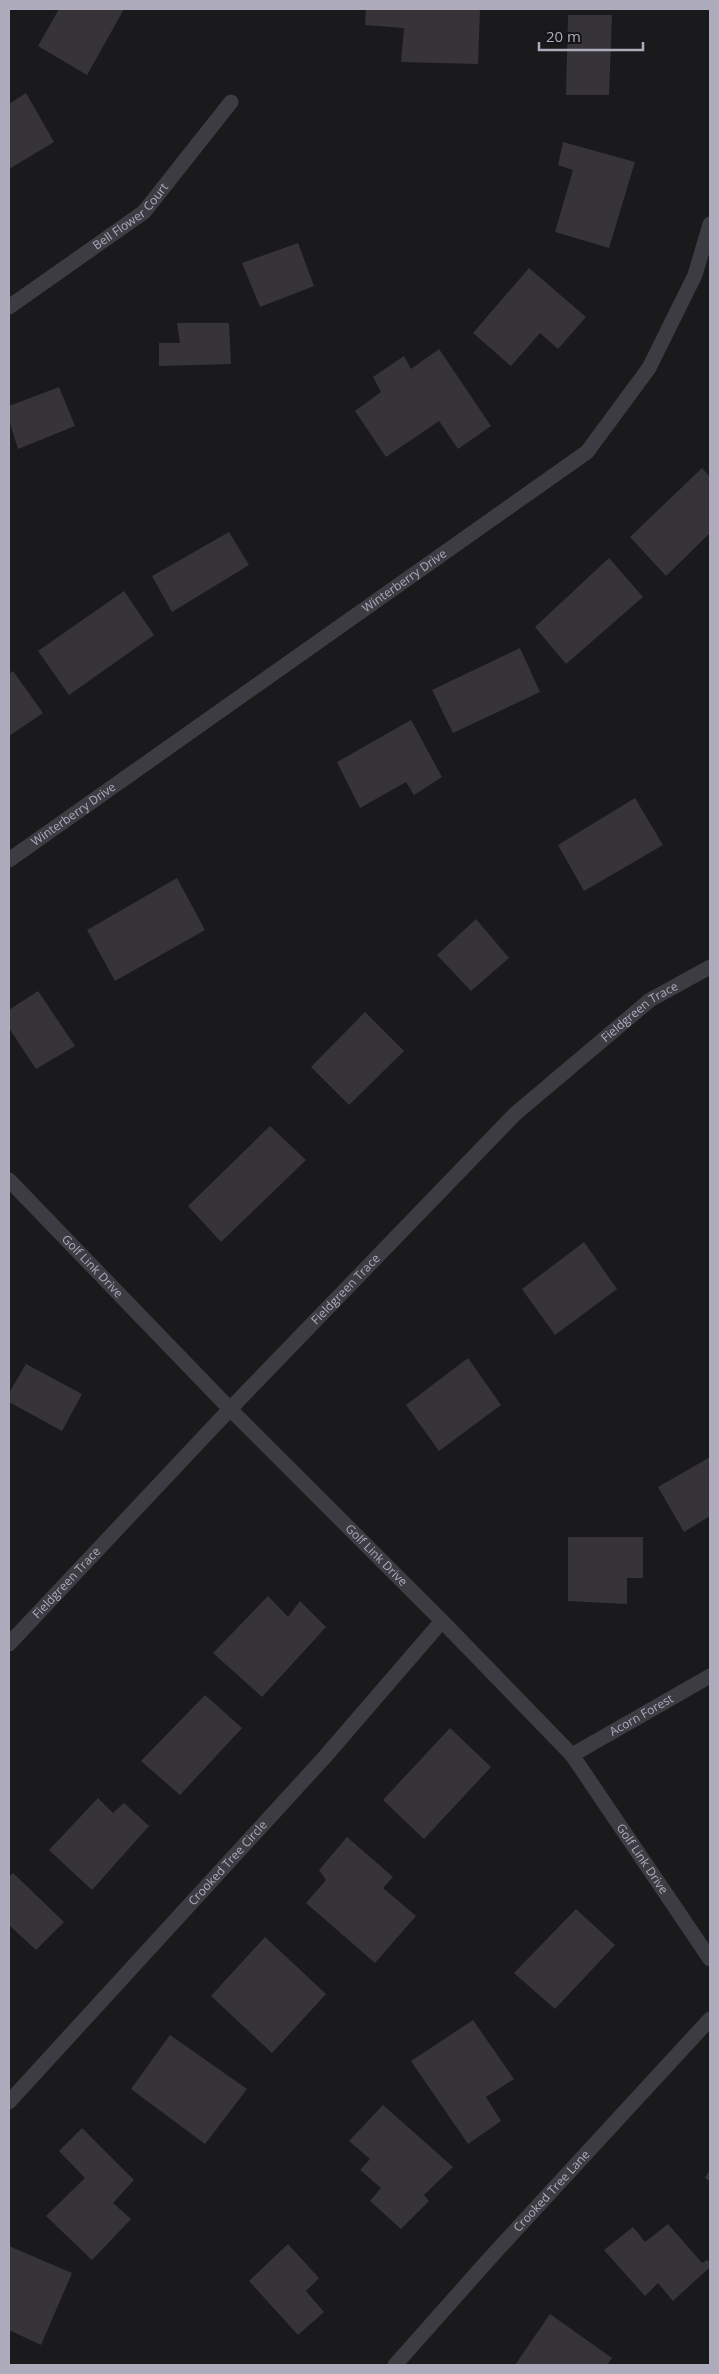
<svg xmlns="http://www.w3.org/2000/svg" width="719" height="2374" font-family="'Open Sans',sans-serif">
<rect width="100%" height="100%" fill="#1a191c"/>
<!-- building -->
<g fill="#363438">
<path d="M 59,9 L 124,9 L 87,75 L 38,46 Z"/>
<path d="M 366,9 L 480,9 L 478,64 L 401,62 L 404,28 L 365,25 Z"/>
<path d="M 568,15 L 612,15 L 609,95 L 566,95 Z"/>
<path d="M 26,93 L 54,142 L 9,169 L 9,104 Z"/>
<path d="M 563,142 L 635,162 L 609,248 L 555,232 L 573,170 L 558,165 Z"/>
<path d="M 298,243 L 314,286 L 260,307 L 242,263 Z"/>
<path d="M 529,268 L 586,317 L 558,349 L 540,333 L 511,366 L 473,333 Z"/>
<path d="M 177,323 L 229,323 L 231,364 L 159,366 L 159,343 L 180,343 Z"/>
<path d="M 439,349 L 491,426 L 458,449 L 439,421 L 386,457 L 355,411 L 381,392 L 373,377 L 404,356 L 411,369 Z"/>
<path d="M 59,387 L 75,426 L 18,449 L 9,420 L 9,406 Z"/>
<path d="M 702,468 L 710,477 L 710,533 L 666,576 L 630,537 Z"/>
<path d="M 229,532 L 249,565 L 172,612 L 152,576 Z"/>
<path d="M 609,558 L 643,597 L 566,664 L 535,627 Z"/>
<path d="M 124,591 L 154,635 L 69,695 L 38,651 Z"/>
<path d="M 520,648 L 540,692 L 453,733 L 432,690 Z"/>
<path d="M 13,671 L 43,713 L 9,736 L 9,674 Z"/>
<path d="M 411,720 L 442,777 L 414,795 L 406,782 L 360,808 L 337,762 Z"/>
<path d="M 635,798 L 663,845 L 584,891 L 558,845 Z"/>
<path d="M 177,878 L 205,930 L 115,981 L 87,930 Z"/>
<path d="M 476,919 L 509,958 L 471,991 L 437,955 Z"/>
<path d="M 38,991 L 75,1046 L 36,1069 L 9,1028 L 9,1010 Z"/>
<path d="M 365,1012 L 404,1051 L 349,1105 L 311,1067 Z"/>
<path d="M 270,1126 L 306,1160 L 221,1242 L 188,1206 Z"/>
<path d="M 584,1242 L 617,1289 L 555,1335 L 522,1289 Z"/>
<path d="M 468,1358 L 501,1405 L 439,1451 L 406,1405 Z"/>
<path d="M 26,1364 L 82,1394 L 62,1431 L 9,1402 L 9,1393 Z"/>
<path d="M 710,1457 L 710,1516 L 684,1532 L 658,1487 Z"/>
<path d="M 568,1537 L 643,1537 L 643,1578 L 627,1578 L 627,1604 L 568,1601 Z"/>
<path d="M 268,1596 L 288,1617 L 300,1601 L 326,1627 L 262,1697 L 213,1653 Z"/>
<path d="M 205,1695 L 242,1728 L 180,1795 L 141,1761 Z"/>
<path d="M 450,1728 L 491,1767 L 424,1839 L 383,1800 Z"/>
<path d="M 98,1798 L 113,1813 L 124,1803 L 149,1826 L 92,1890 L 49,1850 Z"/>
<path d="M 347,1837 L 393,1877 L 383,1888 L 416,1916 L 375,1963 L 306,1903 L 326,1880 L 319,1870 Z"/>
<path d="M 13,1873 L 64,1922 L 36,1950 L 9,1925 L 9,1877 Z"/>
<path d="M 576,1909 L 615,1945 L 555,2009 L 514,1973 Z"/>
<path d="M 265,1937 L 326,1994 L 272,2053 L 211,1996 Z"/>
<path d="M 473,2020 L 514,2079 L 486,2097 L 501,2121 L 468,2144 L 411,2061 Z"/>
<path d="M 170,2035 L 247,2089 L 205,2144 L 131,2089 Z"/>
<path d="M 383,2105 L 453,2167 L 424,2195 L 429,2201 L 401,2229 L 370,2201 L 381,2188 L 360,2170 L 370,2159 L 349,2141 Z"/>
<path d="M 82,2128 L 134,2180 L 113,2203 L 131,2219 L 92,2260 L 46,2216 L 85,2178 L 59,2151 Z"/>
<path d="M 710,2169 L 710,2181 L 705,2178 Z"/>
<path d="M 668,2224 L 702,2263 L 707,2260 L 710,2263 L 710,2267 L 673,2301 L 658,2283 L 645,2296 L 604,2250 L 633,2227 L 645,2242 Z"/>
<path d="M 288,2244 L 319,2278 L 306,2291 L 324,2312 L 298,2335 L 249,2281 Z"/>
<path d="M 9,2246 L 72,2273 L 41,2345 L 9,2330 Z"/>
<path d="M 550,2314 L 612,2358 L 607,2365 L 515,2365 Z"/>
</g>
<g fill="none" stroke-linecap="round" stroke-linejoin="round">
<!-- street -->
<g stroke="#3e3c43" stroke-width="15">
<path id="s1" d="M 9,307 L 144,212 L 231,102"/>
<path id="s2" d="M 9,860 L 587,452 L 649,368 L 695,275 L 710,224"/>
<path id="s3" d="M 9,1180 L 230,1409 L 442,1621 L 572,1755 L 710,1959"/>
<path id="s4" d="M 9,1644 L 230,1409 L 515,1114 L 650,1000 L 710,967"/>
<path id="s5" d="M 572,1755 L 710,1676"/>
<path id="s6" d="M 9,2102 L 323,1759 L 442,1621"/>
<path id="s7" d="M 395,2365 L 490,2258 L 710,2019"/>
</g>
</g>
<g text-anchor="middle" stroke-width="4.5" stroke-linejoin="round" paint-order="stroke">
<!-- street labels -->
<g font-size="12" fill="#adabbc" stroke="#151417">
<text dy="4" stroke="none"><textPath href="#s1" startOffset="152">Bell Flower Court</textPath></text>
<text dy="4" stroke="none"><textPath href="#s2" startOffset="484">Winterberry Drive</textPath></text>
<text dy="4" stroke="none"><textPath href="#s2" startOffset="79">Winterberry Drive</textPath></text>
<text dy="4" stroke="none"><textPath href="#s4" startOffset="894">Fieldgreen Trace</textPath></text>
<text dy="4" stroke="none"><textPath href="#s3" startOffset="120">Golf Link Drive</textPath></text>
<text dy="4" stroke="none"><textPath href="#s4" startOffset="489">Fieldgreen Trace</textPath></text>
<text dy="4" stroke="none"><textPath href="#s3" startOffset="525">Golf Link Drive</textPath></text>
<text dy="4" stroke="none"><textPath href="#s4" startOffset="84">Fieldgreen Trace</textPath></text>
<text dy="4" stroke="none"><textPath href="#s5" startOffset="80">Acorn Forest</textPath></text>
<text dy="4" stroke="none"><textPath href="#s3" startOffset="930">Golf Link Drive</textPath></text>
<text dy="4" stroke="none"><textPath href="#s6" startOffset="324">Crooked Tree Circle</textPath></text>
<text dy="4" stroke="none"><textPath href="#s7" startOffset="234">Crooked Tree Lane</textPath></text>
</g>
</g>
<!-- border -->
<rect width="719" height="2374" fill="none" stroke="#adabbc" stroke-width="20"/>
<!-- scale -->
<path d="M539 42v8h104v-8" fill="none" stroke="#adabbc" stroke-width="2.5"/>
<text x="546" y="42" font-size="15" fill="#adabbc" stroke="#151417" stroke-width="4" paint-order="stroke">20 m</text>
</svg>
